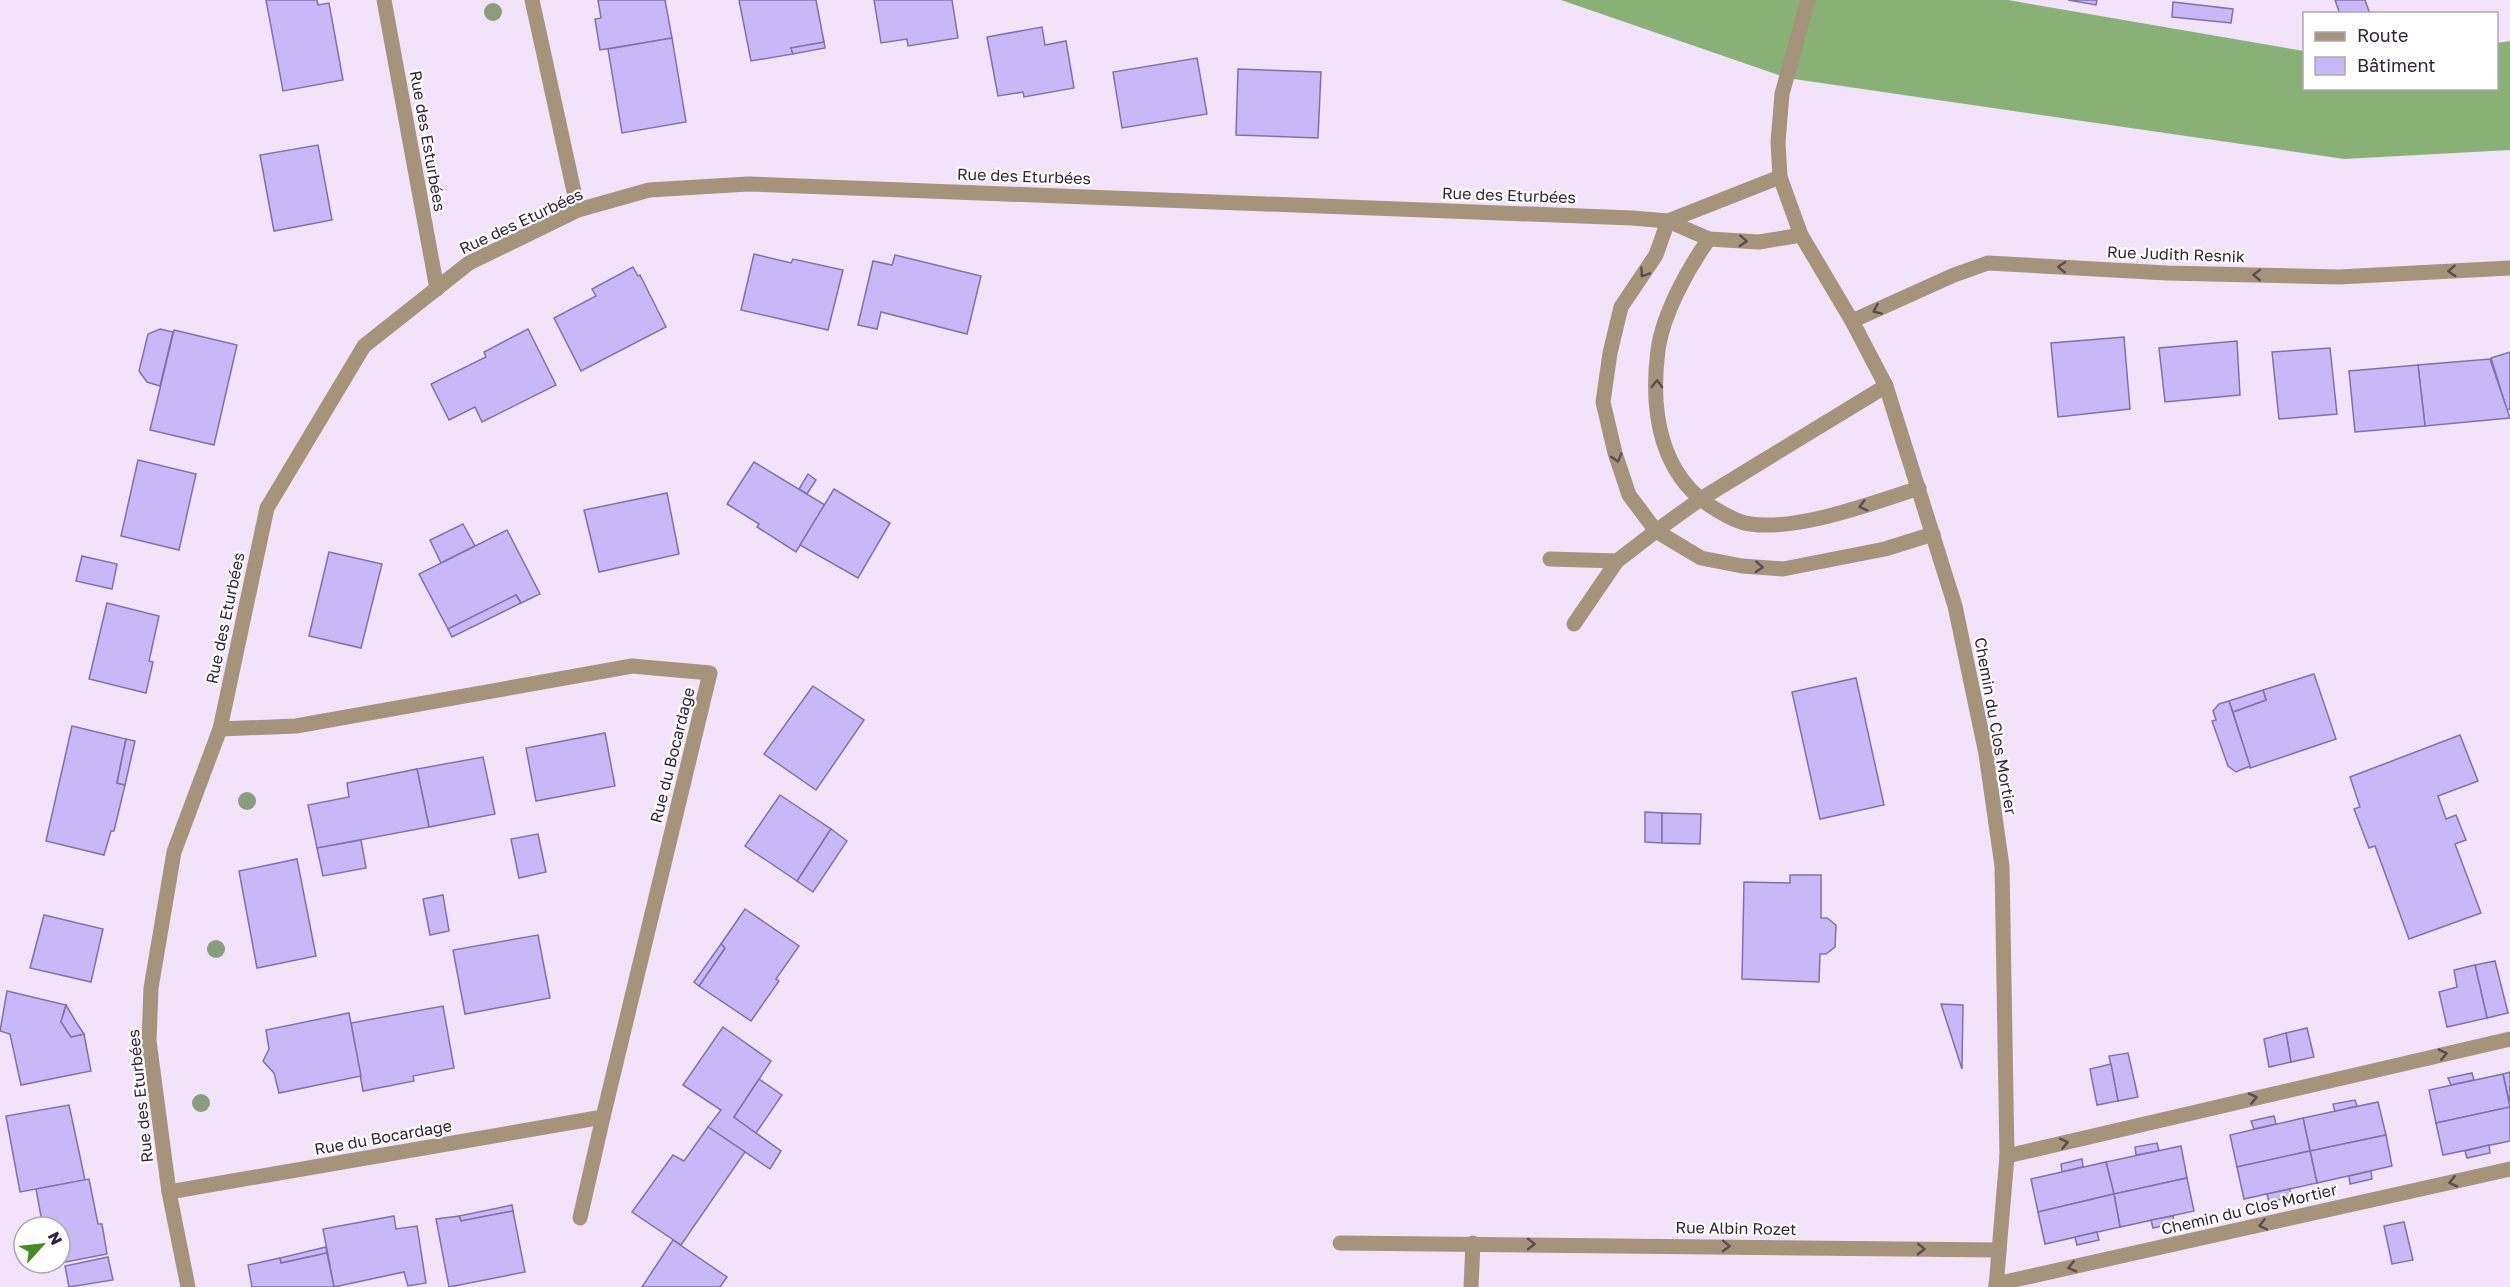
<svg xmlns="http://www.w3.org/2000/svg" width="2510" height="1287" font-family="'Golos Text',sans-serif">
<rect width="100%" height="100%" fill="#f3e3fa"/>
<!-- forest -->
<path fill="#89b177" d="M 1561,0 L 2008,0 L 2304,51 L 2304,88 L 2496,88 L 2497,43 L 2510,41 L 2510,150 L 2344,159 L 1787,78 Z"/>
<!-- building -->
<g fill="#c8b8f7" stroke="#8170ab" stroke-width="1.5">
<path d="M 266,0 L 317,0 L 318,5 L 329,3 L 343,80 L 283,91 Z"/>
<path d="M 598,0 L 665,0 L 672,38 L 600,50 L 595,19 L 601,18 Z"/>
<path d="M 739,0 L 816,0 L 824,42 L 791,48 L 793,54 L 751,61 Z"/>
<path d="M 874,0 L 952,0 L 958,38 L 908,46 L 907,39 L 881,43 Z"/>
<path d="M 2068,0 L 2097,0 L 2096,5 Z"/>
<path d="M 2335,0 L 2365,0 L 2370,14 L 2340,14 Z"/>
<path d="M 2173,2 L 2233,9 L 2231,23 L 2172,17 Z"/>
<path d="M 1042,27 L 1045,45 L 1066,41 L 1074,88 L 1024,97 L 1023,92 L 998,96 L 987,37 Z"/>
<path d="M 672,38 L 686,122 L 622,133 L 608,49 Z"/>
<path d="M 824,42 L 825,48 L 793,54 L 791,48 Z"/>
<path d="M 1197,58 L 1207,114 L 1122,128 L 1113,72 Z"/>
<path d="M 1238,69 L 1321,72 L 1318,138 L 1236,135 Z"/>
<path d="M 318,145 L 332,220 L 274,231 L 260,155 Z"/>
<path d="M 754,254 L 791,263 L 793,259 L 843,270 L 828,330 L 741,310 Z"/>
<path d="M 895,255 L 981,276 L 967,334 L 881,312 L 877,329 L 858,325 L 873,261 L 892,265 Z"/>
<path d="M 633,267 L 638,276 L 640,275 L 666,327 L 581,371 L 554,318 L 596,296 L 592,289 Z"/>
<path d="M 160,329 L 173,332 L 160,386 L 147,382 L 139,371 L 148,334 Z"/>
<path d="M 528,329 L 556,385 L 482,422 L 475,407 L 449,420 L 431,384 L 486,357 L 484,352 Z"/>
<path d="M 174,330 L 237,345 L 214,445 L 150,430 Z"/>
<path d="M 2124,337 L 2130,409 L 2058,417 L 2051,343 Z"/>
<path d="M 2237,341 L 2240,395 L 2165,402 L 2159,348 Z"/>
<path d="M 2330,348 L 2337,414 L 2279,419 L 2272,352 Z"/>
<path d="M 2510,352 L 2510,409 L 2507,410 L 2491,358 Z"/>
<path d="M 2490,359 L 2510,418 L 2425,426 L 2418,365 Z"/>
<path d="M 2418,365 L 2425,426 L 2355,432 L 2349,371 Z"/>
<path d="M 138,460 L 196,474 L 179,550 L 121,536 Z"/>
<path d="M 754,462 L 825,505 L 796,552 L 757,527 L 759,524 L 727,504 Z"/>
<path d="M 808,474 L 816,480 L 807,494 L 799,489 Z"/>
<path d="M 834,489 L 890,523 L 858,578 L 800,545 Z"/>
<path d="M 667,493 L 679,554 L 599,572 L 584,510 Z"/>
<path d="M 463,524 L 475,546 L 441,563 L 430,540 Z"/>
<path d="M 507,530 L 540,594 L 521,603 L 516,595 L 448,629 L 419,574 Z"/>
<path d="M 329,552 L 382,564 L 361,648 L 309,636 Z"/>
<path d="M 82,556 L 117,564 L 112,589 L 76,581 Z"/>
<path d="M 516,595 L 521,603 L 452,637 L 448,629 Z"/>
<path d="M 107,603 L 159,616 L 149,661 L 153,662 L 146,693 L 89,679 Z"/>
<path d="M 2314,674 L 2336,739 L 2250,768 L 2233,712 L 2266,700 L 2263,690 Z"/>
<path d="M 1856,678 L 1884,805 L 1820,819 L 1792,692 Z"/>
<path d="M 813,686 L 864,720 L 816,790 L 764,754 Z"/>
<path d="M 2263,690 L 2266,700 L 2233,712 L 2229,701 Z"/>
<path d="M 2229,701 L 2250,766 L 2236,772 L 2228,766 L 2212,721 L 2216,720 L 2213,711 L 2219,704 Z"/>
<path d="M 72,726 L 126,739 L 117,783 L 125,785 L 114,831 L 111,831 L 104,855 L 46,841 Z"/>
<path d="M 605,733 L 615,786 L 536,801 L 526,748 Z"/>
<path d="M 2460,735 L 2478,781 L 2438,796 L 2446,819 L 2456,815 L 2466,840 L 2455,844 L 2481,913 L 2409,939 L 2375,846 L 2369,848 L 2354,809 L 2360,807 L 2350,777 Z"/>
<path d="M 126,739 L 135,741 L 125,785 L 117,783 Z"/>
<path d="M 483,757 L 495,814 L 429,827 L 417,769 Z"/>
<path d="M 417,769 L 429,827 L 317,848 L 308,805 L 349,797 L 347,783 Z"/>
<path d="M 780,795 L 831,829 L 797,881 L 745,846 Z"/>
<path d="M 1645,812 L 1662,813 L 1662,843 L 1645,842 Z"/>
<path d="M 1662,813 L 1701,814 L 1700,844 L 1662,843 Z"/>
<path d="M 831,829 L 847,841 L 813,892 L 797,881 Z"/>
<path d="M 538,834 L 546,872 L 519,878 L 511,839 Z"/>
<path d="M 361,840 L 366,868 L 323,876 L 317,848 Z"/>
<path d="M 297,859 L 316,956 L 257,968 L 239,871 Z"/>
<path d="M 1790,875 L 1821,875 L 1821,918 L 1827,918 L 1836,925 L 1835,947 L 1826,954 L 1820,954 L 1819,982 L 1742,979 L 1744,882 L 1790,883 Z"/>
<path d="M 443,895 L 449,931 L 430,935 L 423,899 Z"/>
<path d="M 745,909 L 799,946 L 776,979 L 779,981 L 751,1021 L 699,986 L 725,948 L 721,944 Z"/>
<path d="M 44,915 L 103,929 L 91,982 L 30,968 Z"/>
<path d="M 538,935 L 550,998 L 465,1014 L 453,950 Z"/>
<path d="M 721,944 L 725,948 L 699,986 L 694,982 Z"/>
<path d="M 2495,961 L 2508,1013 L 2487,1018 L 2475,965 Z"/>
<path d="M 2475,965 L 2487,1018 L 2447,1027 L 2439,992 L 2457,987 L 2454,970 Z"/>
<path d="M 7,991 L 66,1005 L 61,1022 L 71,1037 L 84,1034 L 91,1071 L 21,1085 L 10,1034 L 0,1031 Z"/>
<path d="M 1941,1004 L 1963,1005 L 1962,1069 Z"/>
<path d="M 66,1005 L 76,1022 L 84,1034 L 71,1037 L 61,1022 Z"/>
<path d="M 443,1006 L 454,1068 L 413,1076 L 414,1081 L 363,1091 L 351,1023 Z"/>
<path d="M 349,1013 L 361,1076 L 279,1093 L 274,1073 L 263,1061 L 269,1049 L 266,1030 Z"/>
<path d="M 723,1027 L 771,1061 L 734,1117 L 781,1151 L 770,1169 L 708,1127 L 721,1110 L 683,1085 Z"/>
<path d="M 2307,1028 L 2314,1057 L 2291,1062 L 2286,1033 Z"/>
<path d="M 2286,1033 L 2291,1062 L 2269,1067 L 2264,1039 Z"/>
<path d="M 2128,1053 L 2138,1097 L 2118,1101 L 2109,1056 Z"/>
<path d="M 2111,1064 L 2118,1101 L 2097,1105 L 2090,1069 Z"/>
<path d="M 2510,1072 L 2510,1105 L 2503,1074 Z"/>
<path d="M 2472,1073 L 2474,1080 L 2451,1085 L 2448,1078 Z"/>
<path d="M 2503,1074 L 2510,1107 L 2436,1123 L 2429,1090 Z"/>
<path d="M 759,1079 L 782,1095 L 756,1133 L 734,1117 Z"/>
<path d="M 2355,1100 L 2357,1106 L 2335,1112 L 2333,1104 Z"/>
<path d="M 2378,1102 L 2386,1135 L 2310,1151 L 2303,1118 Z"/>
<path d="M 69,1105 L 85,1180 L 20,1192 L 6,1116 Z"/>
<path d="M 2510,1107 L 2510,1141 L 2443,1155 L 2436,1123 Z"/>
<path d="M 2274,1116 L 2276,1124 L 2254,1129 L 2251,1121 Z"/>
<path d="M 2303,1118 L 2310,1151 L 2237,1167 L 2230,1135 Z"/>
<path d="M 708,1127 L 745,1152 L 681,1245 L 632,1212 L 673,1155 L 684,1161 Z"/>
<path d="M 2386,1135 L 2392,1166 L 2317,1183 L 2310,1151 Z"/>
<path d="M 2157,1143 L 2159,1151 L 2136,1155 L 2135,1147 Z"/>
<path d="M 2489,1145 L 2490,1153 L 2467,1158 L 2465,1151 Z"/>
<path d="M 2181,1146 L 2187,1178 L 2114,1194 L 2106,1162 Z"/>
<path d="M 2310,1151 L 2317,1183 L 2244,1199 L 2237,1167 Z"/>
<path d="M 2082,1159 L 2083,1167 L 2062,1172 L 2061,1164 Z"/>
<path d="M 2106,1162 L 2114,1194 L 2038,1212 L 2031,1179 Z"/>
<path d="M 2371,1171 L 2372,1179 L 2350,1184 L 2349,1176 Z"/>
<path d="M 2187,1178 L 2194,1211 L 2120,1227 L 2114,1194 Z"/>
<path d="M 89,1179 L 98,1224 L 102,1224 L 107,1254 L 50,1265 L 50,1263 L 60,1263 L 60,1227 L 43,1227 L 36,1189 Z"/>
<path d="M 2290,1189 L 2291,1197 L 2269,1202 L 2267,1194 Z"/>
<path d="M 2114,1194 L 2120,1227 L 2045,1244 L 2038,1212 Z"/>
<path d="M 512,1205 L 513,1211 L 461,1221 L 459,1216 Z"/>
<path d="M 513,1211 L 525,1272 L 449,1287 L 436,1219 L 459,1216 L 461,1221 Z"/>
<path d="M 394,1216 L 396,1229 L 417,1226 L 426,1283 L 408,1286 L 404,1272 L 334,1287 L 323,1229 Z"/>
<path d="M 2173,1216 L 2174,1223 L 2153,1228 L 2151,1220 Z"/>
<path d="M 2404,1222 L 2413,1260 L 2392,1264 L 2384,1226 Z"/>
<path d="M 2097,1232 L 2099,1240 L 2077,1245 L 2075,1237 Z"/>
<path d="M 673,1240 L 727,1277 L 720,1287 L 642,1287 Z"/>
<path d="M 326,1247 L 327,1253 L 281,1263 L 280,1258 Z"/>
<path d="M 327,1253 L 334,1287 L 252,1287 L 248,1265 L 280,1258 L 281,1263 Z"/>
<path d="M 108,1257 L 113,1280 L 69,1287 L 65,1266 Z"/>
</g>
<g fill="none" stroke-linecap="round" stroke-linejoin="round">
<!-- lane -->
<g stroke="#a5937b" stroke-width="15">
<path d="M 1668,221 L 1656,255 L 1621,307 L 1610,353 L 1603,402 L 1615,453 L 1629,495 L 1656,531 L 1701,558 L 1742,566 L 1783,569 L 1885,549 L 1933,534"/>
<path d="M 1709,239 C 1688,268 1663,314 1658,350 C 1650,411 1660,478 1717,510 C 1727,516 1739,523 1751,524 C 1797,531 1874,503 1919,488"/>
<path d="M 1550,559 L 1617,561"/>
<path d="M 1574,624 L 1617,561 L 1656,531 L 1699,500 L 1886,386"/>
</g>
<!-- street -->
<g stroke="#a5937b" stroke-width="15">
<path d="M 384,0 L 437,289"/>
<path d="M 532,0 L 578,210"/>
<path d="M 1808,0 L 1782,94 L 1778,142 L 1780,177 L 1801,235 L 1852,321 L 1886,386 L 1955,606 L 1986,754 L 2002,866 L 2007,1156 L 1996,1287"/>
<path d="M 1668,221 L 1780,177"/>
<path d="M 1852,321 L 1954,275 L 1988,263 L 2167,273 L 2339,277 L 2510,268"/>
<path d="M 2007,1156 L 2510,1039"/>
<path d="M 169,1192 L 603,1117 L 710,673 L 632,666 L 296,726 L 220,729"/>
<path d="M 580,1218 L 603,1117"/>
<path d="M 1340,1243 L 1999,1250"/>
<path d="M 1996,1284 L 2510,1169"/>
<path d="M 188,1287 L 169,1192 L 149,1041 L 151,988 L 174,852 L 220,729 L 267,508 L 364,346 L 469,263 L 578,210 L 649,190 L 748,184 L 1632,218 L 1668,221 L 1709,239 L 1759,242 L 1801,235"/>
<path d="M 1471,1287 L 1473,1243"/>
</g>
</g>
<!-- trees -->
<g fill="#899e7d">
<circle cx="493" cy="12" r="9"/>
<circle cx="247" cy="801" r="9"/>
<circle cx="216" cy="949" r="9"/>
<circle cx="201" cy="1103" r="9"/>
</g>
<!-- one-way arrows -->
<defs><path id="oneway-chevron" d="M-2-3.5L2.5 0L-2 3.5" fill="none" stroke-width="1.6" stroke-linecap="round" stroke-linejoin="round" transform="scale(1.5)"/></defs>
<g stroke="#5c4b51">
<use href="#oneway-chevron" transform="translate(1743 241) rotate(3)"/>
<use href="#oneway-chevron" transform="translate(2062 267) rotate(-177)"/>
<use href="#oneway-chevron" transform="translate(2452 271) rotate(177)"/>
<use href="#oneway-chevron" transform="translate(1644 273) rotate(124)"/>
<use href="#oneway-chevron" transform="translate(2257 275) rotate(-179)"/>
<use href="#oneway-chevron" transform="translate(1877 310) rotate(156)"/>
<use href="#oneway-chevron" transform="translate(1657 384) rotate(-89)"/>
<use href="#oneway-chevron" transform="translate(1617 458) rotate(73)"/>
<use href="#oneway-chevron" transform="translate(1863 506) rotate(165)"/>
<use href="#oneway-chevron" transform="translate(1759 567) rotate(3)"/>
<use href="#oneway-chevron" transform="translate(2443 1054) rotate(-13)"/>
<use href="#oneway-chevron" transform="translate(2253 1098) rotate(-13)"/>
<use href="#oneway-chevron" transform="translate(2064 1143) rotate(-13)"/>
<use href="#oneway-chevron" transform="translate(2453 1182) rotate(167)"/>
<use href="#oneway-chevron" transform="translate(2263 1225) rotate(167)"/>
<use href="#oneway-chevron" transform="translate(1531 1244) rotate(1)"/>
<use href="#oneway-chevron" transform="translate(1726 1246) rotate(1)"/>
<use href="#oneway-chevron" transform="translate(1921 1249) rotate(1)"/>
<use href="#oneway-chevron" transform="translate(2072 1267) rotate(167)"/>
</g>
<g text-anchor="middle" stroke-width="4.5" stroke-linejoin="round" paint-order="stroke">
<!-- street labels -->
<g font-size="16" fill="#34243a" stroke="#fff">
<text transform="translate(428 141) rotate(80)" y="6">Rue des Esturbées</text>
<text transform="translate(1024 176) rotate(2)" y="6">Rue des Eturbées</text>
<text transform="translate(1509 195) rotate(2)" y="6">Rue des Eturbées</text>
<text transform="translate(521 221) rotate(-25)" y="6">Rue des Eturbées</text>
<text transform="translate(2176 254) rotate(2)" y="6">Rue Judith Resnik</text>
<text transform="translate(225 618) rotate(-78)" y="6">Rue des Eturbées</text>
<text transform="translate(1996 726) rotate(80)" y="6">Chemin du Clos Mortier</text>
<text transform="translate(672 755) rotate(-76)" y="6">Rue du Bocardage</text>
<text transform="translate(140 1096) rotate(-96)" y="6">Rue des Eturbées</text>
<text transform="translate(383 1137) rotate(-10)" y="6">Rue du Bocardage</text>
<text transform="translate(2249 1209) rotate(-13)" y="6">Chemin du Clos Mortier</text>
<text transform="translate(1736 1228) rotate(1)" y="6">Rue Albin Rozet</text>
</g>
</g>
<!-- legend -->
<rect x="2303" y="12" width="195" height="78" fill="#ffffff" stroke="#aea7b0" stroke-width="1.5"/>
<rect x="2315" y="32" width="30" height="9" fill="#a5937b" stroke="#aea7b0" stroke-width="1.5"/>
<text x="2357" y="42" font-size="18" fill="#34243a">Route</text>
<rect x="2315" y="57" width="30" height="18" fill="#c8b8f7" stroke="#aea7b0" stroke-width="1.5"/>
<text x="2357" y="72" font-size="18" fill="#34243a">Bâtiment</text>
<!-- north arrow -->
<g transform="translate(42 1245) rotate(63)"><circle r="28" fill="#ffffff" stroke="#aea7b0" stroke-width="1.5"/>
<path d="M0-4.5L10 22L0 15L-10 22Z" fill="#4a8828"/>
<text y="-9" font-size="16" font-weight="bold" text-anchor="middle" fill="#34243a">N</text>
</g>
</svg>
